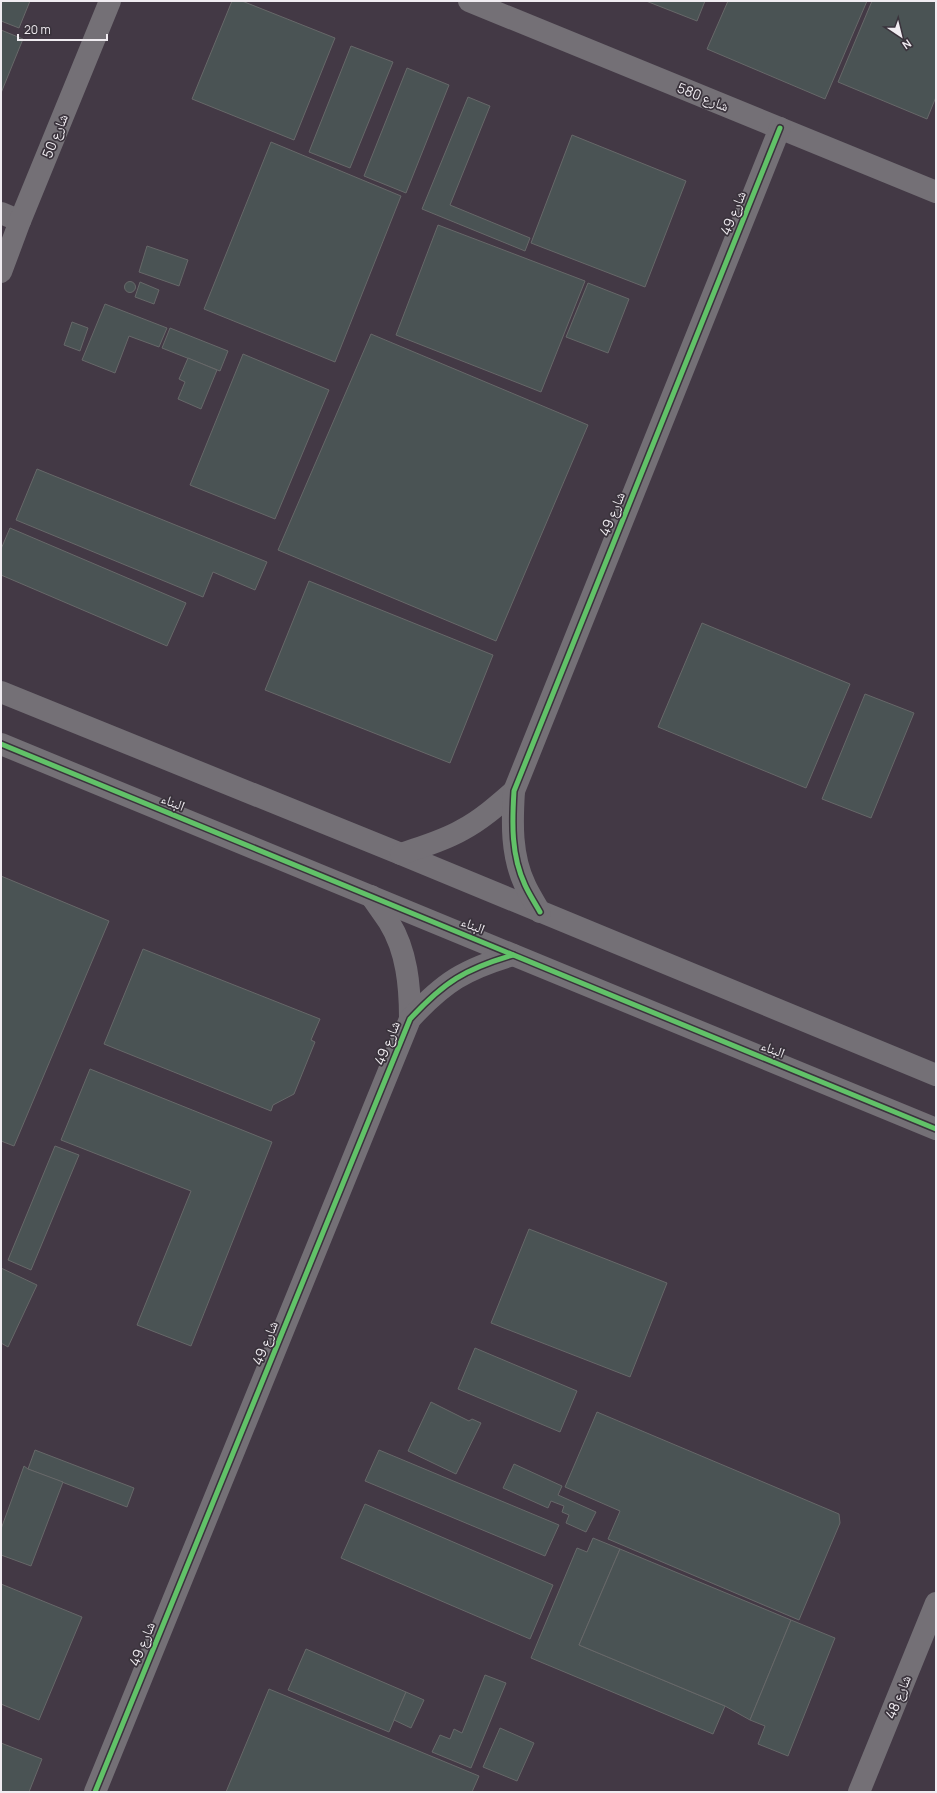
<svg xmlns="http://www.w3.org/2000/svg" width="937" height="1793" font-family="Manrope,'Noto Naskh Arabic',sans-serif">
<rect width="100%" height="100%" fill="#39353a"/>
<!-- built -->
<rect fill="#433945" x="1" y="1" width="935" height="1791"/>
<!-- building -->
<g fill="#4a5354" stroke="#676869">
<path d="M 1,1 L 30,1 L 19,28 L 1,21 Z"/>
<path d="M 232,1 L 242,1 L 335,38 L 294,140 L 192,99 Z"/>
<path d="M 646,1 L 705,1 L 697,21 Z"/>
<path d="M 728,1 L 867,1 L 825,99 L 707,49 Z"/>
<path d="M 872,1 L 936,1 L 936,97 L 927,119 L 838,82 Z"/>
<path d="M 1,30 L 23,39 L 1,93 Z"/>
<path d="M 351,46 L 393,62 L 350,168 L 309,152 Z"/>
<path d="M 407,68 L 449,85 L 406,193 L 364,176 Z"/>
<path d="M 468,97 L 490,106 L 450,205 L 530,238 L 525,251 L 422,209 Z"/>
<path d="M 572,135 L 686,181 L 645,287 L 531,243 Z"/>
<path d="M 271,142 L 401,196 L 335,362 L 204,309 Z"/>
<path d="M 438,225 L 585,281 L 541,392 L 396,335 Z"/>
<path d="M 147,246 L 188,260 L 179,286 L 139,272 Z"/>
<circle cx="130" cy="287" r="5.5"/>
<path d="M 140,282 L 159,290 L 154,304 L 135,297 Z"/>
<path d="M 588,283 L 629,299 L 608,353 L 566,337 Z"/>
<path d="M 105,304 L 167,328 L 159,347 L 129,336 L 115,373 L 82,360 Z"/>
<path d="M 72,322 L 88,328 L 80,351 L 64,345 Z"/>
<path d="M 170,328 L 228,351 L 220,371 L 162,348 Z"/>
<path d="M 371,334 L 588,425 L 496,641 L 278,550 Z"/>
<path d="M 243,354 L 329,390 L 275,519 L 190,485 Z"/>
<path d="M 188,358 L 217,370 L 201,409 L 178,399 L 185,382 L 179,379 Z"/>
<path d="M 37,469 L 267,562 L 255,590 L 213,572 L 203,597 L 16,520 Z"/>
<path d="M 10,528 L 186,603 L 167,646 L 1,575 L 1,549 Z"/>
<path d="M 309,581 L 493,655 L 450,763 L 265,690 Z"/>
<path d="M 702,623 L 850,684 L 806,788 L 658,727 Z"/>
<path d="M 865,694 L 914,713 L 871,818 L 822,799 Z"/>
<path d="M 1,876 L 109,921 L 14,1146 L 1,1141 Z"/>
<path d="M 143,949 L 320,1019 L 311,1040 L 315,1042 L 294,1094 L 273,1105 L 271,1111 L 104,1044 Z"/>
<path d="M 90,1069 L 272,1142 L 191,1346 L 137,1325 L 191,1191 L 61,1140 Z"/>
<path d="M 55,1146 L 79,1155 L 31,1270 L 8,1260 Z"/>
<path d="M 529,1229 L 667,1283 L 630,1377 L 491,1323 Z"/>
<path d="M 1,1268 L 37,1285 L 8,1347 L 1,1343 Z"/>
<path d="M 475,1348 L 577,1391 L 560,1432 L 458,1389 Z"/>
<path d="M 431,1402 L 469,1421 L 472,1419 L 481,1423 L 456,1474 L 408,1451 Z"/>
<path d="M 597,1412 L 839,1514 L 840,1523 L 799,1620 L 608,1539 L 620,1511 L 565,1487 Z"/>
<path d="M 35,1450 L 134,1488 L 127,1507 L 28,1469 Z"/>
<path d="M 379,1450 L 559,1525 L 545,1556 L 365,1481 Z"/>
<path d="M 514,1464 L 562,1486 L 558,1495 L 596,1512 L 586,1532 L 566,1523 L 569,1515 L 562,1512 L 564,1506 L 551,1501 L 548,1508 L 503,1488 Z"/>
<path d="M 24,1466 L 28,1469 L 63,1482 L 31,1566 L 1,1555 L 1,1529 Z"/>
<path d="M 365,1504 L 553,1585 L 530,1639 L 341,1558 Z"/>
<path d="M 593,1538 L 620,1549 L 579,1645 L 725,1706 L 713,1734 L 531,1658 L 577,1548 L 587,1552 Z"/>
<path d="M 620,1549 L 791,1620 L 750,1720 L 725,1706 L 579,1645 Z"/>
<path d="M 1,1584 L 82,1617 L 39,1720 L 1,1704 Z"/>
<path d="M 791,1620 L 835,1638 L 788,1756 L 758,1744 L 765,1726 L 750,1720 Z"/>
<path d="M 306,1649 L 406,1692 L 389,1732 L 288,1690 Z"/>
<path d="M 485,1675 L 506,1683 L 471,1768 L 432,1752 L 440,1735 L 450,1739 L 454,1729 L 462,1733 Z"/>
<path d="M 269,1689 L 479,1776 L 472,1792 L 226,1792 Z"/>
<path d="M 406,1692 L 424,1700 L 411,1728 L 394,1720 Z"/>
<path d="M 500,1728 L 534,1743 L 517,1781 L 483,1767 Z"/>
<path d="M 1,1743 L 42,1759 L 29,1792 L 1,1792 Z"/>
</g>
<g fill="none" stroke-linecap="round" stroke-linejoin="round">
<!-- minor -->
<g stroke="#747076" stroke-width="22">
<path d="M 469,1 L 936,192"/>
<path d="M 1,213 L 20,221"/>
<path d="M 1,272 L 20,221 L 110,1"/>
<path d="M 1,692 L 401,854 L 936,1075"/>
<path d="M 1,744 L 936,1129"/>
<path d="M 401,854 C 421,847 443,841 462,830 C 481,820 498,805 514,791"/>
<path d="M 371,896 C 377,905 383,913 389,922 C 407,951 410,986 410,1019"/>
<path d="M 540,912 C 535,903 529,894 525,885 C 511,855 512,823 514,791 L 780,128"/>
<path d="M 95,1792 L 410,1019 C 444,982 465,969 513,955"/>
<path d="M 859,1792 L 936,1603"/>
</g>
<defs>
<g id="cycleway">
<path d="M 1,744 L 936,1129"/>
<path d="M 540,912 C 535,903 529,894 525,885 C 511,855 512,823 514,791 L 780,128"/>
<path d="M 95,1792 L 410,1019 C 444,982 465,969 513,955"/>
</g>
</defs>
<!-- cycleway casing -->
<use href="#cycleway" stroke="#3a333c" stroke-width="8"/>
<!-- cycleway -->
<use href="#cycleway" stroke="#61c268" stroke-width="5"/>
</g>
<g text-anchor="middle" stroke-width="3.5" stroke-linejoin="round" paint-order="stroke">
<!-- street labels -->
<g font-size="14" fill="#f0ecf1" stroke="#3a333c">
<text transform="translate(703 97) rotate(22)" y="5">شارع 580</text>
<text transform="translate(55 136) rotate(-68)" y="5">شارع 50</text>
<text transform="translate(733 213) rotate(-68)" y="5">شارع 49</text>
<text transform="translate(612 514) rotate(-68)" y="5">شارع 49</text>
<text transform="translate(173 802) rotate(22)" y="5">البناء</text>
<text transform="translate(473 925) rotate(22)" y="5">البناء</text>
<text transform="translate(387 1043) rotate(-68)" y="5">شارع 49</text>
<text transform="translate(773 1049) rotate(22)" y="5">البناء</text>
<text transform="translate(265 1343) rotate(-68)" y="5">شارع 49</text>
<text transform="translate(142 1644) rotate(-68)" y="5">شارع 49</text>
<text transform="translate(898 1697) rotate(-68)" y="5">شارع 48</text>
</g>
</g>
<!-- border -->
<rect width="937" height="1793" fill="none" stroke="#f0ecf1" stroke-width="4"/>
<!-- north arrow -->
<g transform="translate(901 36) rotate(145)" stroke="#3a333c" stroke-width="3" paint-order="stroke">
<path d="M0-3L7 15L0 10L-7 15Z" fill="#f0ecf1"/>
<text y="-6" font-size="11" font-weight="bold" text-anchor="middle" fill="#f0ecf1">N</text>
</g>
<!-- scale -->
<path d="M18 34v6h89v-6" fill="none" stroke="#f0ecf1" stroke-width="2"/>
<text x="24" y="34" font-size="12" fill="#f0ecf1" stroke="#3a333c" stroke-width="3" paint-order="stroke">20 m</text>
</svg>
